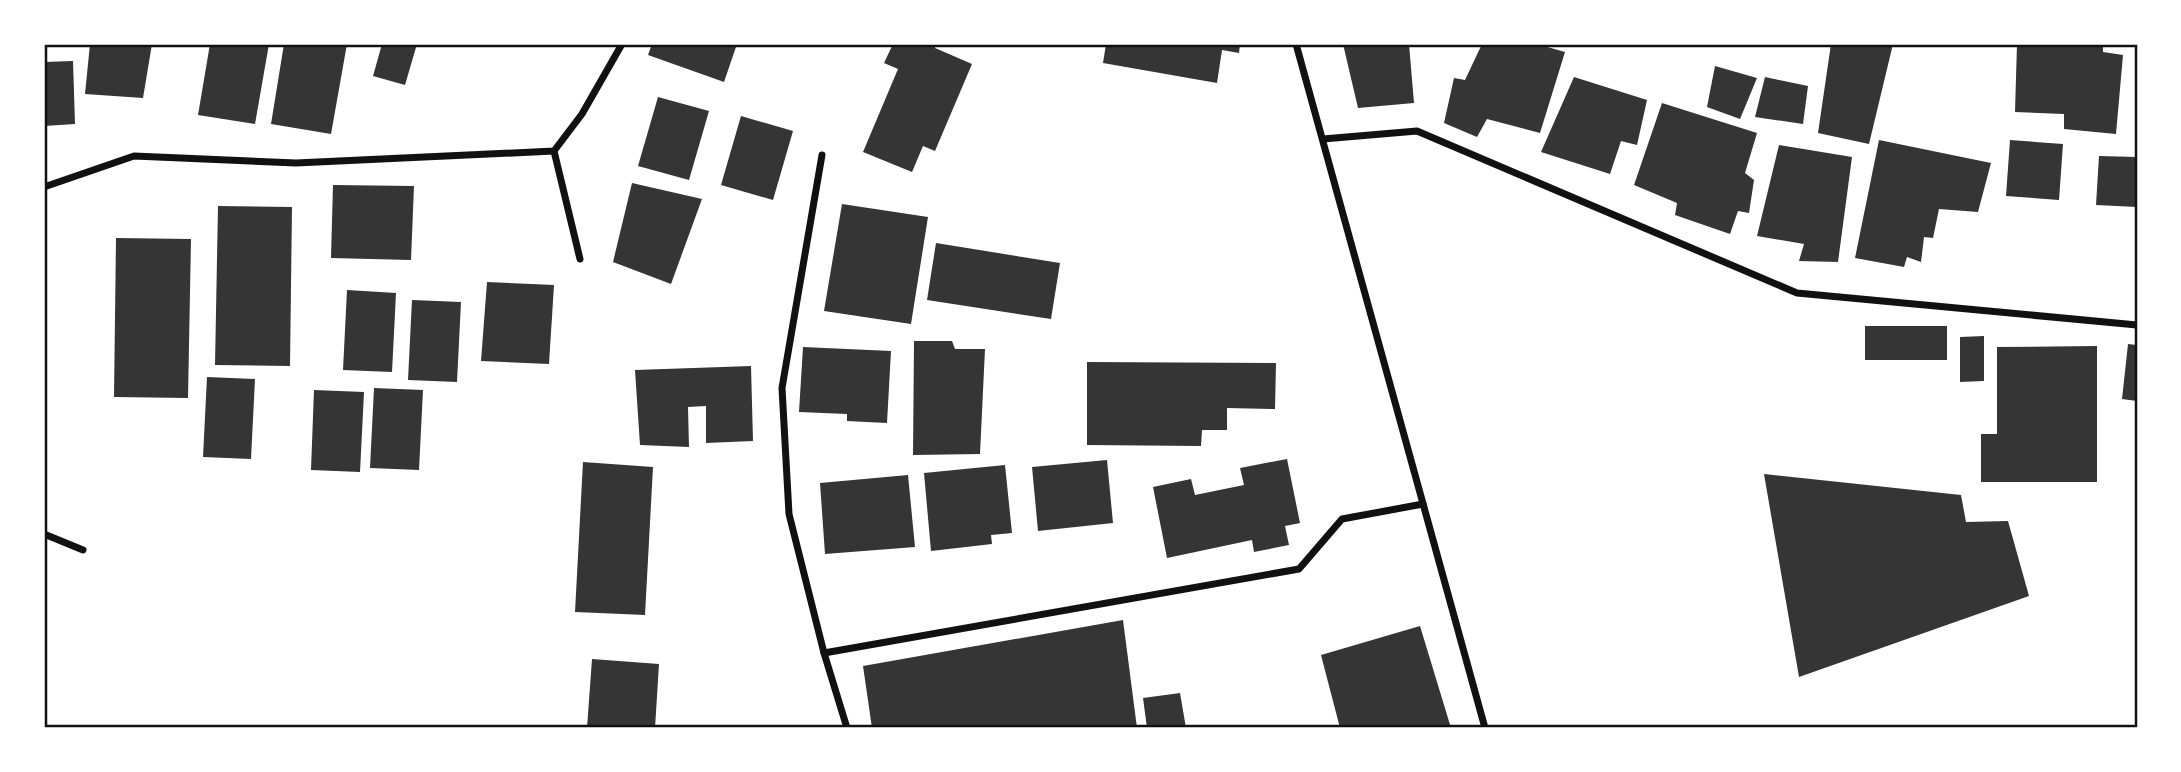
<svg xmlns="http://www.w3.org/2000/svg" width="2181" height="772" font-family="'DejaVu Sans',sans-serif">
<rect width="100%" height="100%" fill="#fff"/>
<!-- building -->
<g fill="#353535">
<path d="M 90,44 L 152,44 L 143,98 L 85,94 Z"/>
<path d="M 210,44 L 269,44 L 255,124 L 198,115 Z"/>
<path d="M 284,44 L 347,44 L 331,134 L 271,124 Z"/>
<path d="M 382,44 L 417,44 L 405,85 L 373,76 Z"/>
<path d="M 652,44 L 737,44 L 724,82 L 648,55 Z"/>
<path d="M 893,44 L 936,44 L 935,48 L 972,64 L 935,151 L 923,146 L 912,172 L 863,152 L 898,69 L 884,63 Z"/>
<path d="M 1106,44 L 1240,44 L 1239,53 L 1222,50 L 1217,83 L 1103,63 Z"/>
<path d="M 1343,44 L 1409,44 L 1414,103 L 1358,108 Z"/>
<path d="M 1482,44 L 1537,44 L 1565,52 L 1540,133 L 1487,119 L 1477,137 L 1444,123 L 1454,78 L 1465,80 Z"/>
<path d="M 1831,44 L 1893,44 L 1869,144 L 1818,133 Z"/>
<path d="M 2017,44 L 2103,44 L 2103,52 L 2123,55 L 2116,134 L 2064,129 L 2064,114 L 2015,112 Z"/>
<path d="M 73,61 L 75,124 L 44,126 L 44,62 Z"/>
<path d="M 1715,66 L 1757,78 L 1740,119 L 1707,107 Z"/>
<path d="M 1574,77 L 1647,100 L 1637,145 L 1621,141 L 1610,174 L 1541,152 Z"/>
<path d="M 1765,77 L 1808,86 L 1803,124 L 1755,117 Z"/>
<path d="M 658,97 L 709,111 L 689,180 L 638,166 Z"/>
<path d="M 1662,103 L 1757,133 L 1745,173 L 1754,180 L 1749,213 L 1738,211 L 1730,234 L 1675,215 L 1677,203 L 1634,185 Z"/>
<path d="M 741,116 L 793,131 L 773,200 L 721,185 Z"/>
<path d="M 1879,140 L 1991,163 L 1978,212 L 1939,209 L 1933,238 L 1924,237 L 1921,262 L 1907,257 L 1904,267 L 1855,258 Z"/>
<path d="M 2010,140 L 2063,144 L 2059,200 L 2006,196 Z"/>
<path d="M 1779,145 L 1852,157 L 1838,262 L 1799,261 L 1804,244 L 1757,236 Z"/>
<path d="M 2099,156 L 2137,157 L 2137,207 L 2096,205 Z"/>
<path d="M 632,183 L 702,199 L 671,284 L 613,262 Z"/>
<path d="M 333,185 L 414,186 L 411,260 L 331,258 Z"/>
<path d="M 842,204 L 928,217 L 911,324 L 824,311 Z"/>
<path d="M 218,206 L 292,207 L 290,366 L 215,365 Z"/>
<path d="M 116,238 L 191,239 L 188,398 L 114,397 Z"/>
<path d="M 936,243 L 1060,263 L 1051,319 L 927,300 Z"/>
<path d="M 487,282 L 554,285 L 549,364 L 481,361 Z"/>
<path d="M 347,290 L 396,293 L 392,372 L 343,370 Z"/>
<path d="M 412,300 L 461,302 L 457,382 L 408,380 Z"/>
<rect x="1865" y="326" width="82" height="34"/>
<path d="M 1984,336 L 1984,381 L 1960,382 L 1960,337 Z"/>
<path d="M 914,341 L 952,341 L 955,349 L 985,349 L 980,454 L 913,455 Z"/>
<path d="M 2128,344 L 2137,345 L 2137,401 L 2122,399 Z"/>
<path d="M 2097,346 L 2097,482 L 1981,482 L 1981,434 L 1997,434 L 1997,347 Z"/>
<path d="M 803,347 L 891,351 L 887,423 L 847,421 L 847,414 L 799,412 Z"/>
<path d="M 1087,362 L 1276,363 L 1275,409 L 1227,408 L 1227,430 L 1202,430 L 1201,446 L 1087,445 Z"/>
<path d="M 751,366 L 753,441 L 706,443 L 706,406 L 688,407 L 689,447 L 640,445 L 635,370 Z"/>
<path d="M 207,377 L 255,379 L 251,459 L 203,457 Z"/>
<path d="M 374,388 L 423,390 L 419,470 L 370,468 Z"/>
<path d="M 314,390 L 364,392 L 360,472 L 311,470 Z"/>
<path d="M 1287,459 L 1300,523 L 1285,526 L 1289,545 L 1254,552 L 1252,540 L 1167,558 L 1153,487 L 1191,479 L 1195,495 L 1244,485 L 1240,468 Z"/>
<path d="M 1107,460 L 1113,523 L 1038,531 L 1032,467 Z"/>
<path d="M 583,462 L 653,467 L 645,615 L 575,612 Z"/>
<path d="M 1005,465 L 1012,533 L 991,535 L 992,544 L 931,551 L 924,473 Z"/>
<path d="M 1764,474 L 1961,495 L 1966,522 L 2008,521 L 2029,596 L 1799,677 Z"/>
<path d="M 908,475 L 915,547 L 825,554 L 820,483 Z"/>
<path d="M 1123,620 L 1137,728 L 872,728 L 863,666 Z"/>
<path d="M 1420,626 L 1451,728 L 1340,728 L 1321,655 Z"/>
<path d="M 592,659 L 659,664 L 655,728 L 587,728 Z"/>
<path d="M 1180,693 L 1186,728 L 1147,728 L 1143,698 Z"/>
</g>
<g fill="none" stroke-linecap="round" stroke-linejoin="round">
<!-- minor -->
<g stroke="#111" stroke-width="7">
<path d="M 1296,44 L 1485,728"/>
<path d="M 1323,139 L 1417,131 L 1797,293 L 2137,325"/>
<path d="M 554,151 L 580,259"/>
<path d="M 822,155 L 782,388 L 789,514 L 824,653 L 847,728"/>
<path d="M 44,187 L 134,156 L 296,163 L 554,151 L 582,114 L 622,44"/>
<path d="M 44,534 L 83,550"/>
<path d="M 824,653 L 1299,569 L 1342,519 L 1423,504"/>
</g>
</g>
<!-- border -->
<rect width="2181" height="772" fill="none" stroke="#ffffff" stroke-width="91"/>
<rect x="46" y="46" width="2090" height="680" fill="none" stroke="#111" stroke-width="2.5"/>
</svg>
